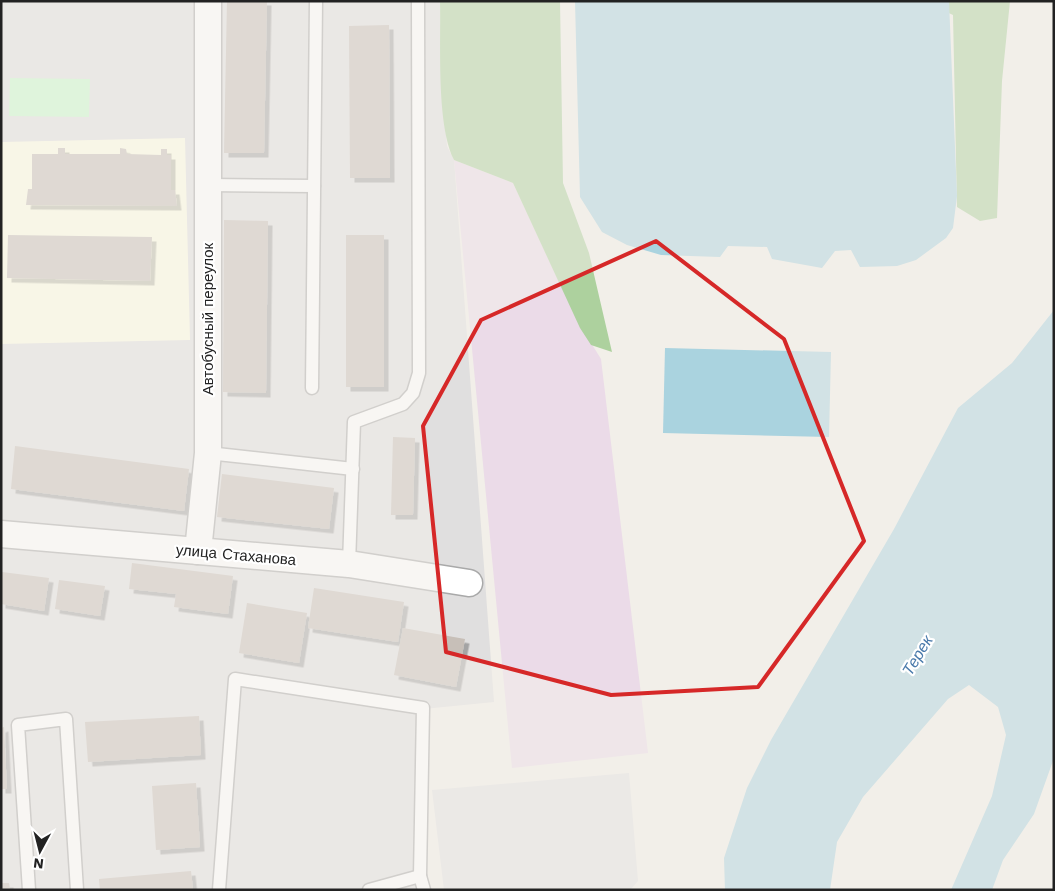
<svg xmlns="http://www.w3.org/2000/svg" width="1055" height="891" font-family="'Work Sans',sans-serif">
<defs>
<filter id="shadow"><feDropShadow dx="4.5" dy="4.5" stdDeviation="0" flood-color="#0004"/></filter>
</defs>
<rect width="100%" height="100%" fill="#f2efe9"/>
<!-- residential -->
<path fill="#e0dfdf" d="M 1,1 L 440,1 L 442,90 L 447,146 L 454,160 L 494,702 L 423,709 L 424,890 L 1,890 Z"/>
<!-- industrial -->
<path fill="#ebdbe8" d="M 454,160 L 513,183 L 577,320 L 601,359 L 648,753 L 512,768 Z"/>
<!-- education -->
<path fill="#ffffe5" d="M 185,138 L 190,340 L 1,344 L 1,142 Z"/>
<!-- forest -->
<g fill="#add19e">
<path d="M 440,1 L 560,1 L 563,183 L 589,253 L 612,352 L 591,345 L 580,328 L 513,183 L 454,160 C 436,125 441,43 440,1 Z"/>
<path d="M 932,1 L 1010,1 L 1002,81 L 997,218 L 980,221 L 957,207 L 953,15 L 940,9 Z"/>
</g>
<!-- park -->
<path fill="#c8facc" d="M 10,78 L 90,79 L 89,117 L 9,116 Z"/>
<!-- parking -->
<path fill="#e2e2e2" d="M 629,773 L 638,881 L 630,890 L 444,890 L 432,790 Z"/>
<!-- water -->
<g fill="#aad3df">
<path d="M 575,1 L 949,1 L 957,196 L 953,228 L 946,238 L 916,260 L 897,266 L 860,267 L 851,250 L 835,251 L 822,268 L 772,259 L 767,247 L 728,246 L 720,257 L 661,255 L 627,245 L 602,232 L 580,197 Z"/>
<path d="M 1054,310 L 1054,758 L 1034,814 L 1003,860 L 992,890 L 951,890 L 992,796 L 1006,735 L 998,707 L 969,685 L 948,699 L 863,797 L 837,842 L 830,890 L 725,890 L 724,858 L 747,788 L 771,740 L 894,529 L 958,408 L 1012,363 Z"/>
<path d="M 665,348 L 831,352 L 829,437 L 663,433 Z"/>
</g>
<!-- building -->
<g fill="#c7bfb8" filter="url(#shadow)">
<path d="M 227,1 L 267,1 L 264,153 L 224,153 Z"/>
<path d="M 389,25 L 390,178 L 350,178 L 349,26 Z"/>
<path d="M 58,148 L 65,148 L 65,154 L 120,154 L 120,148 L 126,149 L 127,154 L 161,155 L 161,149 L 167,149 L 167,155 L 171,155 L 171,190 L 175,190 L 177,206 L 26,205 L 28,189 L 32,189 L 32,154 L 58,154 Z"/>
<path d="M 224,220 L 268,221 L 266,393 L 223,392 Z"/>
<path d="M 8,235 L 152,237 L 150,281 L 7,278 Z"/>
<rect x="346" y="235" width="38" height="152"/>
<path d="M 393,437 L 415,438 L 413,515 L 391,515 Z"/>
<path d="M 15,446 L 189,469 L 184,511 L 11,489 Z"/>
<path d="M 222,474 L 334,488 L 329,529 L 217,517 Z"/>
<path d="M 132,563 L 233,576 L 228,614 L 174,607 L 176,594 L 129,589 Z"/>
<path d="M 2,572 L 49,578 L 44,611 L 1,604 Z"/>
<path d="M 59,580 L 105,586 L 100,616 L 55,609 Z"/>
<path d="M 314,588 L 404,602 L 398,642 L 308,628 Z"/>
<path d="M 247,603 L 307,613 L 299,663 L 239,653 Z"/>
<path d="M 403,628 L 465,639 L 456,687 L 394,675 Z"/>
<path d="M 199,716 L 201,755 L 88,762 L 85,722 Z"/>
<path d="M 4,727 L 7,789 L 1,789 L 1,728 Z"/>
<path d="M 196,783 L 200,847 L 156,850 L 152,786 Z"/>
<path d="M 191,871 L 193,890 L 100,890 L 99,879 Z"/>
<path d="M 1,883 L 9,883 L 10,890 L 1,890 Z"/>
</g>
<g fill="none" stroke-linecap="round" stroke-linejoin="round">
<defs>
<g id="service">
<path d="M 208,185 L 314,186"/>
<path d="M 312,388 L 316,1"/>
<path d="M 208,453 L 353,469"/>
<path d="M 349,564 L 354,422 L 403,404 L 413,393 L 419,373 L 418,1"/>
<path d="M 29,890 L 18,725 L 66,719 L 77,890"/>
<path d="M 219,890 L 235,679 L 423,708 L 420,876 L 424,890"/>
<path d="M 369,890 L 420,876"/>
</g>
<g id="minor">
<path d="M 1,534 L 349,564 L 469,583"/>
<path d="M 198,551 L 208,453 L 208,1"/>
</g>
</defs>
<!-- service casing -->
<use href="#service" stroke="#a9a9a9" stroke-width="15"/>
<!-- minor casing -->
<use href="#minor" stroke="#a9a9a9" stroke-width="29"/>
<!-- service -->
<use href="#service" stroke="#fff" stroke-width="12"/>
<!-- minor -->
<use href="#minor" stroke="#fff" stroke-width="26"/>
</g>
<!-- marked area -->
<path d="M0 0H1055V891H0ZM 656,241 L 784,339 L 864,541 L 758,687 L 611,695 L 446,652 L 423,426 L 481,320 Z" fill="#f2efe9" fill-opacity=".55" fill-rule="evenodd"/>
<path fill="none" stroke="#d62828" stroke-width="4" stroke-linejoin="round" d="M 656,241 L 784,339 L 864,541 L 758,687 L 611,695 L 446,652 L 423,426 L 481,320 Z"/>
<g text-anchor="middle" stroke-width="4.5" stroke-linejoin="round" paint-order="stroke">
<!-- street labels -->
<g font-size="15" fill="#222" stroke="#fff">
<text transform="translate(208 319) rotate(-90)" y="5">Автобусный переулок</text>
<text transform="translate(236 555) rotate(5)" y="5">улица Стаханова</text>
</g>
<!-- water labels -->
<g font-size="16" font-style="italic" fill="#4a7aab" stroke="#fff">
<text transform="translate(917 655) rotate(-59)" y="6">Терек</text>
</g>
</g>
<!-- border -->
<rect width="1055" height="891" fill="none" stroke="#222222" stroke-width="5"/>
<!-- north arrow -->
<g transform="translate(40 851) rotate(187)" stroke="#ffffff" stroke-width="4" paint-order="stroke">
<path d="M0-4L9 19L0 12L-9 19Z" fill="#222222"/>
<text y="-8" font-size="14" font-weight="bold" text-anchor="middle" fill="#222222">N</text>
</g>
</svg>
